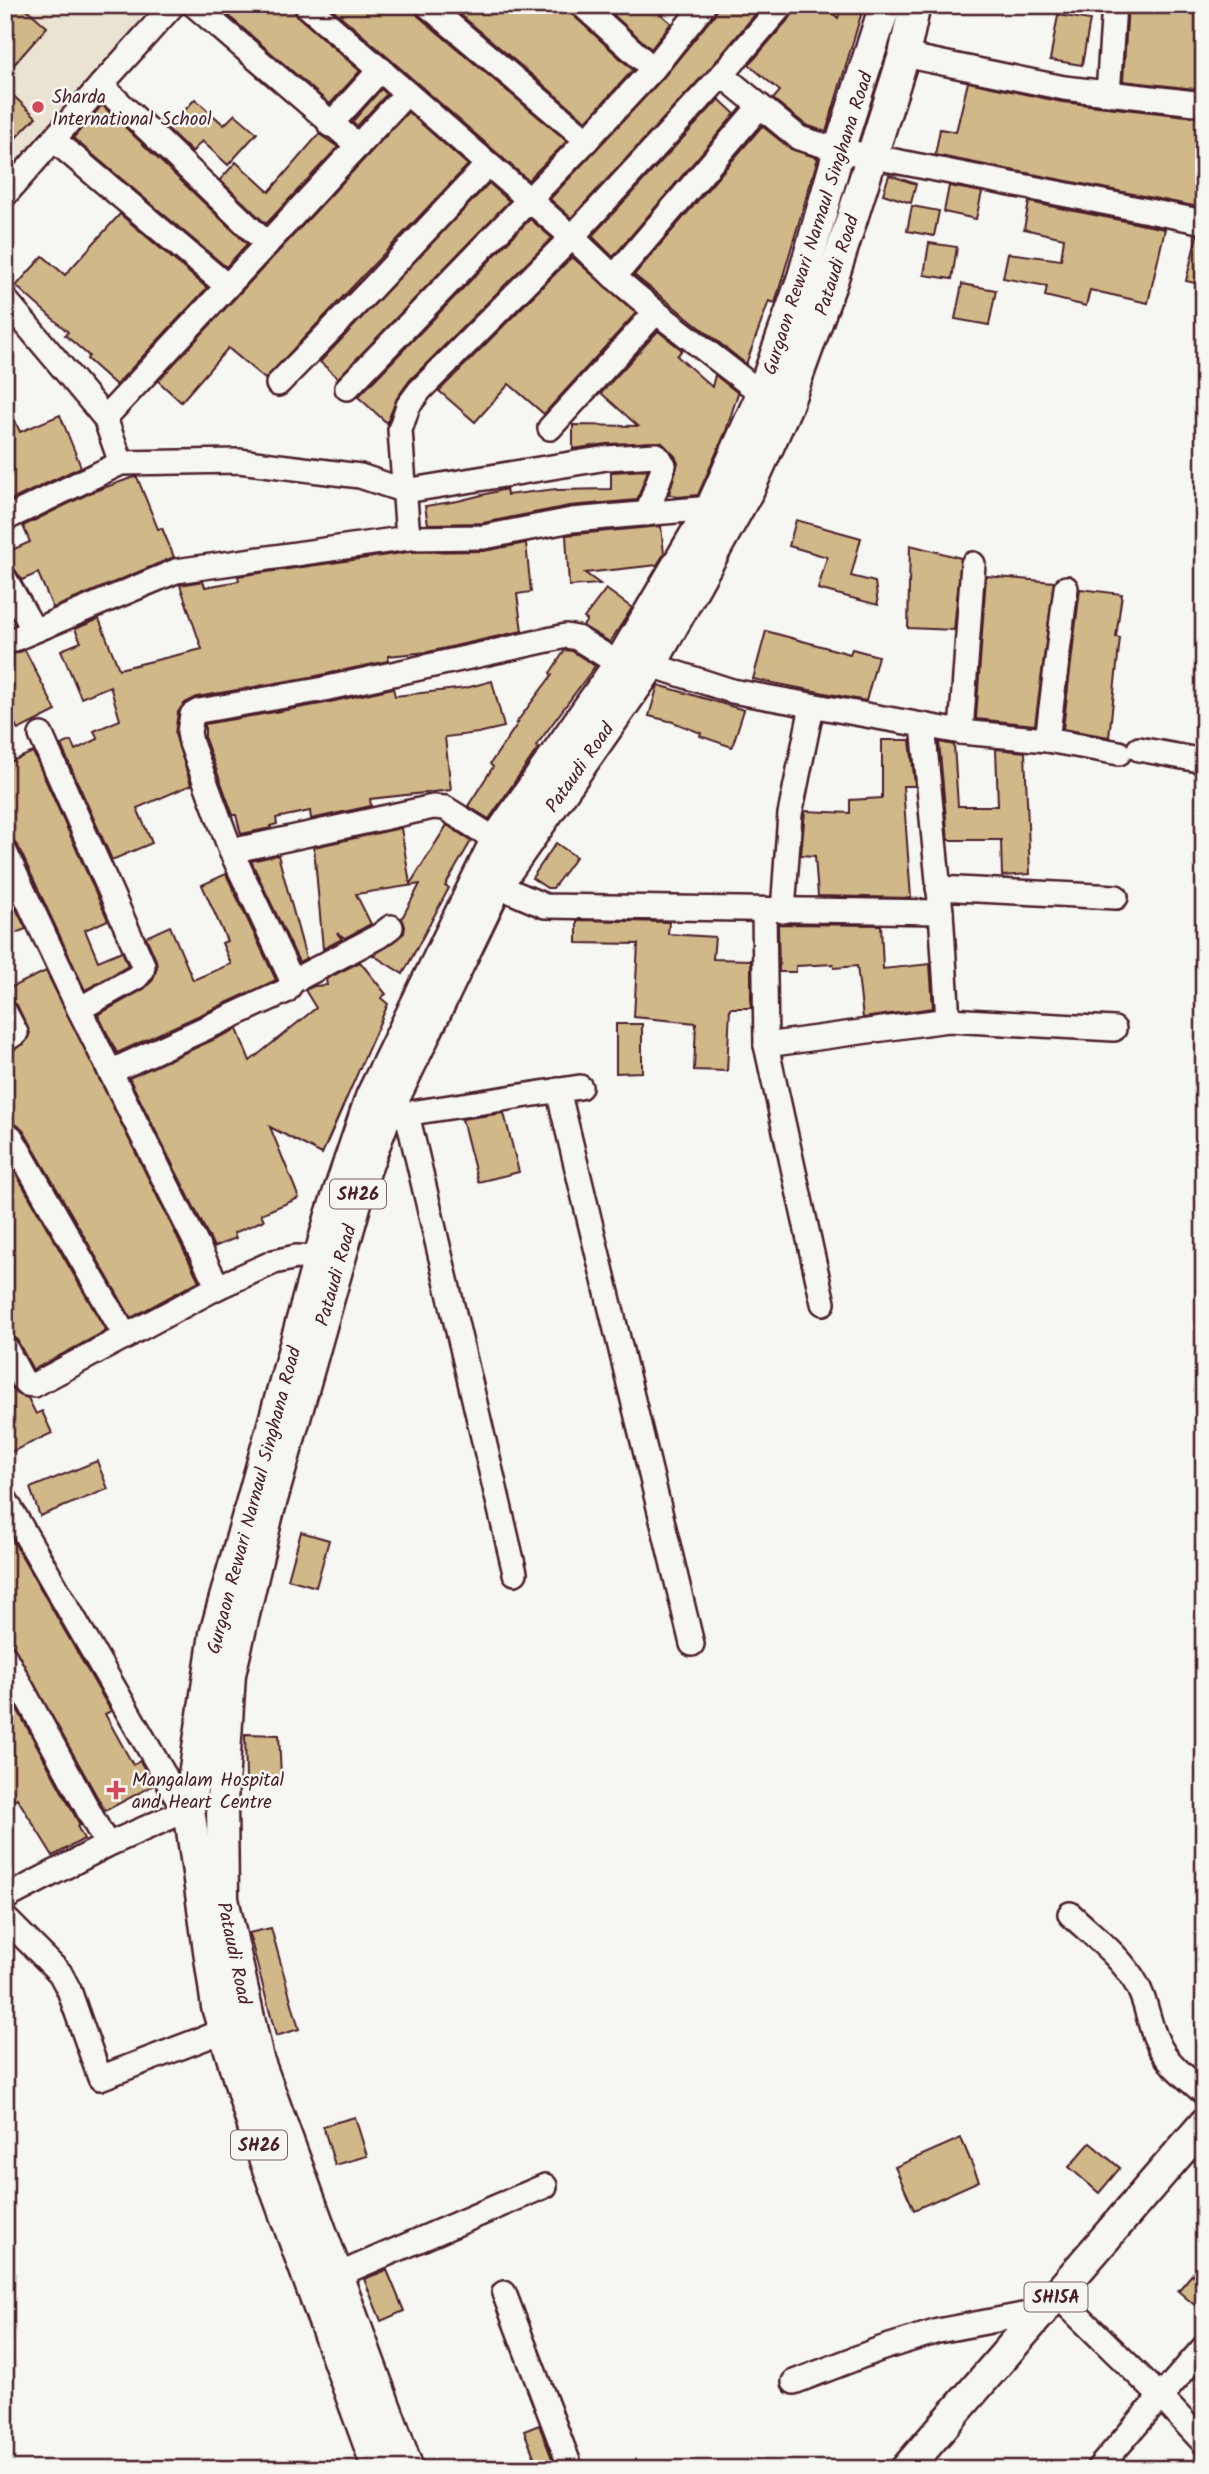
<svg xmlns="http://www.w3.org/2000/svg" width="1209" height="2474" font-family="Kalam,sans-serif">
<rect width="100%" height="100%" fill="#f6f6f2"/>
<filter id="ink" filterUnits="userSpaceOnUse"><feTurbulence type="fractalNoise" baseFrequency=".0143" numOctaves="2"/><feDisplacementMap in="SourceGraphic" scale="14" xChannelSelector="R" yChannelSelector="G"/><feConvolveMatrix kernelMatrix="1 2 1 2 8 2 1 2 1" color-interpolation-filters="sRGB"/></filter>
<g filter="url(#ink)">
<!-- built -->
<path fill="#ebe3d2" d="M 5,5 L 145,5 L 136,34 L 5,180 Z"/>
<!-- building -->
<g fill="#d1b888" stroke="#4a1f2b" stroke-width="2">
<path d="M 5,5 L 22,5 L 47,27 L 5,75 Z"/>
<path d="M 216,5 L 292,5 L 297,16 L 360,71 L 330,104 Z"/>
<path d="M 328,5 L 413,5 L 418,16 L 567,141 L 528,180 Z"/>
<path d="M 449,5 L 565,5 L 573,15 L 633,70 L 586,121 Z"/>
<path d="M 611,5 L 651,5 L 671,23 L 651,49 L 607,9 Z"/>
<path d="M 718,5 L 763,5 L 712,66 L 571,218 L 550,199 L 663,78 L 715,14 Z"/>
<path d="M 796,5 L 823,5 L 838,18 L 842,5 L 864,5 L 826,132 L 806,125 L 773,99 L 780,91 L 749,65 L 793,14 Z"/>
<path d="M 1128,5 L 1204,5 L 1204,90 L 1123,81 Z"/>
<path d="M 1058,15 L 1090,20 L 1082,65 L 1050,60 Z"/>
<path d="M 968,82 L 1062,102 L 1204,118 L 1204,208 L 935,155 L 940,129 L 956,132 Z"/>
<path d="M 5,88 L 36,117 L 5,149 Z"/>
<path d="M 381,89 L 387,94 L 357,126 L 352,122 Z"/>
<path d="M 195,99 L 224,125 L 235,114 L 257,133 L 228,165 L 202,141 L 192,152 L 168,129 Z"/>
<path d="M 719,99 L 735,114 L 613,257 L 592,236 Z"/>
<path d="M 102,105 L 247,244 L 226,267 L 73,138 Z"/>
<path d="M 408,112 L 468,165 L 265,379 L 228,348 L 181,402 L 158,381 Z"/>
<path d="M 762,126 L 791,149 L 818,158 L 775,303 L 769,301 L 746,364 L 634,275 Z"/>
<path d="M 319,134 L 338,147 L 266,224 L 220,180 L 236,162 L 269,192 Z"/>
<path d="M 889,175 L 916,184 L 911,203 L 883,194 Z"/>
<path d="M 489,183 L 509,201 L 338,378 L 320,362 Z"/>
<path d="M 949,186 L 982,192 L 976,219 L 944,212 Z"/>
<path d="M 1029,202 L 1165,229 L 1148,303 L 1090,290 L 1086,306 L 1045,296 L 1047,286 L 1003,278 L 1008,253 L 1061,260 L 1064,238 L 1024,229 Z"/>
<path d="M 912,206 L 939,211 L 934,236 L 907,231 Z"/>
<path d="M 120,214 L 207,288 L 116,385 L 87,359 L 89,356 L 65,335 L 68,332 L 16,286 L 43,256 L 65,275 Z"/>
<path d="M 530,219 L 552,238 L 410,380 L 397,398 L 387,423 L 358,397 Z"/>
<path d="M 1197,235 L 1204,236 L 1204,285 L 1186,281 Z"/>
<path d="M 929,243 L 957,247 L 952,279 L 924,275 Z"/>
<path d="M 572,257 L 636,313 L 544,414 L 509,384 L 475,422 L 439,391 Z"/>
<path d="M 962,284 L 996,290 L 989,325 L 955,319 Z"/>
<path d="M 658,331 L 682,350 L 677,356 L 712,387 L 715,375 L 738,393 L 726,431 L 698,495 L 677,497 L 669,494 L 678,463 L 675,456 L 661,442 L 606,444 L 573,449 L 573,425 L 638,426 L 601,393 Z"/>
<path d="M 5,398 L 20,432 L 60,415 L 81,467 L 5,503 L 5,473 L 13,470 L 5,451 Z"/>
<path d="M 648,470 L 637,500 L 569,506 L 483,523 L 428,524 L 425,506 L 458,501 L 506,489 L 507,495 L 556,489 L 557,490 L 611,489 L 611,472 Z"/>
<path d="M 134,477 L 137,477 L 158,529 L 162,528 L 174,557 L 53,608 L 38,573 L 22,580 L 13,567 L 5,565 L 5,553 L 30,542 L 23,526 L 92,492 Z"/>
<path d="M 796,520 L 861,538 L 851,576 L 875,582 L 878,605 L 818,589 L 827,557 L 789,546 Z"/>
<path d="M 661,526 L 664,554 L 657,565 L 585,573 L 600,584 L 569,586 L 566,535 Z"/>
<path d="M 526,543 L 531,592 L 517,594 L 522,631 L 428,652 L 388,656 L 388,661 L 316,676 L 197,697 L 185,703 L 178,712 L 175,734 L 191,785 L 137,808 L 152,843 L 112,860 L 61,745 L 71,741 L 75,750 L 98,739 L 94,731 L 120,720 L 110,686 L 81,698 L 61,650 L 81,642 L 75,629 L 99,619 L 119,669 L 202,649 L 180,585 L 203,581 L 205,587 L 239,581 L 238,576 L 409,552 L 484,551 Z"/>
<path d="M 910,545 L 961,558 L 954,630 L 908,628 Z"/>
<path d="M 986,576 L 1054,582 L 1035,725 L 976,719 Z"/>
<path d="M 606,589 L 632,608 L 610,642 L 583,626 L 587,620 L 584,618 Z"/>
<path d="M 1080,589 L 1122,594 L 1116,637 L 1120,638 L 1109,737 L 1063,729 Z"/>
<path d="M 766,631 L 850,654 L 852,649 L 878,656 L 866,701 L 753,679 Z"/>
<path d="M 25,650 L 56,711 L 18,730 L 5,704 L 5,657 Z"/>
<path d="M 565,650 L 572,651 L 595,666 L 536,746 L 538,748 L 489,819 L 468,806 L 493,767 L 490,764 L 518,723 L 516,723 L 552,675 L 550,673 Z"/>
<path d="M 492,681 L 504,727 L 478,733 L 445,737 L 451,790 L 370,799 L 371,806 L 311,819 L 310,811 L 276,818 L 277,824 L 270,826 L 271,828 L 241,834 L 236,815 L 233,815 L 205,739 L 205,724 L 321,704 L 393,688 L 395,696 L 466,688 Z"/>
<path d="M 658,685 L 744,710 L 732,747 L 700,736 L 701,733 L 673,722 L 649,716 Z"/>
<path d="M 882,740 L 910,740 L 915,786 L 903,786 L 911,898 L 818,896 L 815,856 L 801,855 L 805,811 L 850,813 L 850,800 L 882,798 Z"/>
<path d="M 939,742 L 954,745 L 958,806 L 998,806 L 996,749 L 1025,752 L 1030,874 L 1002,876 L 1001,840 L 948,840 Z"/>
<path d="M 33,752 L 108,920 L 85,930 L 98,961 L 122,951 L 128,966 L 85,990 L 18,846 L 12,840 L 5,838 L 5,764 Z"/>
<path d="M 447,825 L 471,841 L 445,886 L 449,888 L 403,974 L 373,955 L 387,947 L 404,933 L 405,926 L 402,918 L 420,884 L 356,894 L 371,924 L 345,938 L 337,933 L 342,939 L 323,949 L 314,847 L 401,828 L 410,884 Z"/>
<path d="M 556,843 L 576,857 L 553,888 L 547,888 L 532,878 Z"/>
<path d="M 278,855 L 306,958 L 299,962 L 251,861 Z"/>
<path d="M 226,874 L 276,980 L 117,1053 L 98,1015 L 144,989 L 153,980 L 157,967 L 156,960 L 146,937 L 170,926 L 193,980 L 231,964 L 222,943 L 227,941 L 202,885 Z"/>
<path d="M 5,886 L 26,929 L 5,937 Z"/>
<path d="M 577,920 L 669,922 L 668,934 L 715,937 L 713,959 L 751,960 L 751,1008 L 730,1008 L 727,1071 L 694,1070 L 696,1023 L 634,1017 L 638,944 L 577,943 Z"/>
<path d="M 778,924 L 881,925 L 883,969 L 930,964 L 933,1008 L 863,1018 L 857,966 L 834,968 L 833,964 L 796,966 L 796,972 L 779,972 Z"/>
<path d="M 360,962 L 386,994 L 381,998 L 388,1004 L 322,1154 L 270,1127 L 299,1198 L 261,1214 L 264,1220 L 234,1233 L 236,1238 L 214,1247 L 129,1078 L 237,1029 L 250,1061 L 316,1008 L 305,990 L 314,986 L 327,985 L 326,979 Z"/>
<path d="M 46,971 L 199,1281 L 131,1318 L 23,1130 L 17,1125 L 5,1124 L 5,1054 L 24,1044 L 30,1033 L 17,1005 L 7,998 L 5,990 Z"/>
<path d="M 616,1024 L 642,1024 L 642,1072 L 616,1073 Z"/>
<path d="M 504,1113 L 519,1172 L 478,1182 L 462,1119 Z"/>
<path d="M 11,1165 L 106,1331 L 33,1370 L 17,1340 L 5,1331 L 5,1168 Z"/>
<path d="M 5,1377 L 17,1394 L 28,1398 L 36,1414 L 42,1411 L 52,1433 L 5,1455 Z"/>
<path d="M 97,1461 L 108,1489 L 40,1516 L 30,1488 Z"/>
<path d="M 5,1527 L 111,1711 L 105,1714 L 133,1765 L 140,1761 L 154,1785 L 105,1811 L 5,1632 Z"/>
<path d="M 301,1532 L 329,1540 L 316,1587 L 288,1579 Z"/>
<path d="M 9,1694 L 80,1825 L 77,1826 L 84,1839 L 53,1856 L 17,1798 L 14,1800 L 5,1785 L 5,1696 Z"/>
<path d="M 245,1734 L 279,1735 L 281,1777 L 246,1779 Z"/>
<path d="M 271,1928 L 299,2029 L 276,2036 L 249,1933 Z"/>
<path d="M 355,2117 L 367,2156 L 335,2165 L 323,2126 Z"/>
<path d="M 961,2138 L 979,2181 L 914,2210 L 895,2167 Z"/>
<path d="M 1090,2143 L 1120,2168 L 1099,2193 L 1069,2167 Z"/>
<path d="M 1204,2260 L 1204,2313 L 1178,2291 Z"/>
<path d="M 387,2270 L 404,2311 L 381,2321 L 364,2279 Z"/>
<path d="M 539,2425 L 556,2469 L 539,2469 L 524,2431 Z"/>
</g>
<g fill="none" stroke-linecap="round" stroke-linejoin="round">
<defs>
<g id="minor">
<path d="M 194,5 L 358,146"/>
<path d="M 306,5 L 572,237 L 614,277 L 656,312 L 762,394 L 775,400"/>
<path d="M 427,5 L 587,140"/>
<path d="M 582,5 L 653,69"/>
<path d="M 904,55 L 1064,88 L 1204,104"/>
<path d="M 722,75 L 799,138 L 839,150 L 1204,222"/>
<path d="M 101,85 L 267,244"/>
<path d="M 1108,94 L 1114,5"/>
<path d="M 330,125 L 381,69"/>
<path d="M 54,140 L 227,286"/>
<path d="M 5,195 L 101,85 L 173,5"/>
<path d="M 614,277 L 760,106"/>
<path d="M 5,299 L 105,418 L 121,463"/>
<path d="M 278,384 L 371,289 L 487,165"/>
<path d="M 347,388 L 587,140 L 653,69 L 704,5"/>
<path d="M 105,418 L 406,94"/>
<path d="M 550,428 L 656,312"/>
<path d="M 5,519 L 121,463 L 239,461 L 360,476 L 405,491 L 607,458 L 656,455 L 664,465 L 647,514"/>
<path d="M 408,538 L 400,430 L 408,406 L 420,390 L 572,237 L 722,75 L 782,5"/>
<path d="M 5,579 L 34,630"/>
<path d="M 5,643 L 176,571 L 408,538 L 484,537 L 572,520 L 711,508"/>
<path d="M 638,656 L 651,665 L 732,691 L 961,732 L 1047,740 L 1119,753"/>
<path d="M 923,725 L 941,912 L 948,1020"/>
<path d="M 961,732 L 973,564"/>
<path d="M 41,735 L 143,965 L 142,971 L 137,977 L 79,1009"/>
<path d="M 1047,740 L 1066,588"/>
<path d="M 1139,749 L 1204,761"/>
<path d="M 231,851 L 433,807 L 445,808 L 509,848"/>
<path d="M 5,852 L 79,1009 L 218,1287"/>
<path d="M 484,880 L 545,906 L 941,912"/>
<path d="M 938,888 L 1116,897"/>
<path d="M 764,911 L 766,1045 L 823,1303"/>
<path d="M 783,911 L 790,814 L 812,706"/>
<path d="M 391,927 L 379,936 L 297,979 L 291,978 L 231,851 L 191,743 L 189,732 L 192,715 L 199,711 L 319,690 L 566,636 L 577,638 L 619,664"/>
<path d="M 5,1012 L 16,1033 L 5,1040"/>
<path d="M 766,1045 L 948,1020 L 1114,1029"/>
<path d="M 110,1072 L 286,991 L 294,980"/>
<path d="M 558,1090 L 692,1644"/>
<path d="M 407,1114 L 515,1573"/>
<path d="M 391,1116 L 580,1087"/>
<path d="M 11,1137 L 126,1337"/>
<path d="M 5,1347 L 22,1379 L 27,1384 L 34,1385 L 218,1287 L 274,1262 L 296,1257 L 318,1258 L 332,1262"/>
<path d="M 5,1499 L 185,1811"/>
<path d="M 5,1657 L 107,1845"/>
<path d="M 5,1898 L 107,1845 L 189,1809"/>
<path d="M 1070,1914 C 1092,1935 1122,1957 1137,1985 C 1147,2002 1148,2023 1157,2041 C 1166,2063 1187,2078 1204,2093"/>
<path d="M 5,1918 L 60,1973 L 69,1990 L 100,2078 L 223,2031"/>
<path d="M 324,2281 L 545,2186"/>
<path d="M 504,2293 L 571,2469"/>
<path d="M 1070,2308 L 1161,2397 L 1204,2443"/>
<path d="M 794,2382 L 880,2349 L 938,2331 L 1044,2311"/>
<path d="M 1098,2469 L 1204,2347"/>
</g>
<g id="major">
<path d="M 378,2469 L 255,2133 L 217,2007 L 189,1809 L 215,1634 L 331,1215 L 371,1097 L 496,840 L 619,664 L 711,508 L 762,394 L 803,277 L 839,150 L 885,5"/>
<path d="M 408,2469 L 258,2059 L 223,1899 L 222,1801 L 230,1674 L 267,1517 L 365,1171 L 385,1117 L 497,885 L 651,665 L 749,489 L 787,405 L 833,278 L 904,55 L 915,5"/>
<path d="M 906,2469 L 1204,2124"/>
</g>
</defs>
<!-- minor casing -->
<use href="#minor" stroke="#4a1f2b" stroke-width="28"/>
<!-- major casing -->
<use href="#major" stroke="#4a1f2b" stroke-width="35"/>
<!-- minor -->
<use href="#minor" stroke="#f6f6f2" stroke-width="23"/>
<!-- major -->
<use href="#major" stroke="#f6f6f2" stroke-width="30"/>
</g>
</g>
<!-- markers -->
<g fill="#d1495b" stroke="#f6f6f2" stroke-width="2.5">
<circle cx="38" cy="107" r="7"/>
<path d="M112.5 1779.5h7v7h7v7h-7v7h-7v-7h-7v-7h7z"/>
</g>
<g text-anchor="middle" stroke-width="5" stroke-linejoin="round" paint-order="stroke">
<!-- shield labels -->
<g fill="#f6f6f2" stroke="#7e6067" stroke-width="2">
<rect x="330" y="1179.5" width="56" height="29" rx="5"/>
<rect x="231" y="2130.5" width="56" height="29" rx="5"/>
<rect x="1024.5" y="2282.5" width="63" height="29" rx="5"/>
</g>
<g font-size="18" font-weight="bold" fill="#4a1f2b">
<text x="358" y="1200">SH26</text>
<text x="259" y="2151">SH26</text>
<text x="1056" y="2303">SH15A</text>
</g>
<!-- poi labels -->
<g font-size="19" fill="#4a1f2b" stroke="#f6f6f2" text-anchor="start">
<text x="52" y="103">Sharda<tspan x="52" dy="22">International School</tspan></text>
<text x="132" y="1786">Mangalam Hospital<tspan x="132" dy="22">and Heart Centre</tspan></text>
</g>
<!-- street labels -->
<g font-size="19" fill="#4a1f2b" stroke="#f6f6f2">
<text transform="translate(817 223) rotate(-72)" y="7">Gurgaon Rewari Narnaul Singhana Road</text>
<text transform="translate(836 265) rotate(-72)" y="7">Pataudi Road</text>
<text transform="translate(579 767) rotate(-55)" y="7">Pataudi Road</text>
<text transform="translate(335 1275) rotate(-74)" y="7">Pataudi Road</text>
<text transform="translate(253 1500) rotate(-75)" y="7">Gurgaon Rewari Narnaul Singhana Road</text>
<text transform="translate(235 1953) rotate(78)" y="7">Pataudi Road</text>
</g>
</g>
<!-- margin -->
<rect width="1209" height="2474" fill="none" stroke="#f6f6f2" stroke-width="28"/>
<rect x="14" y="14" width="1181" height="2446" fill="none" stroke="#4a1f2b" stroke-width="2.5" filter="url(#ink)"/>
</svg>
